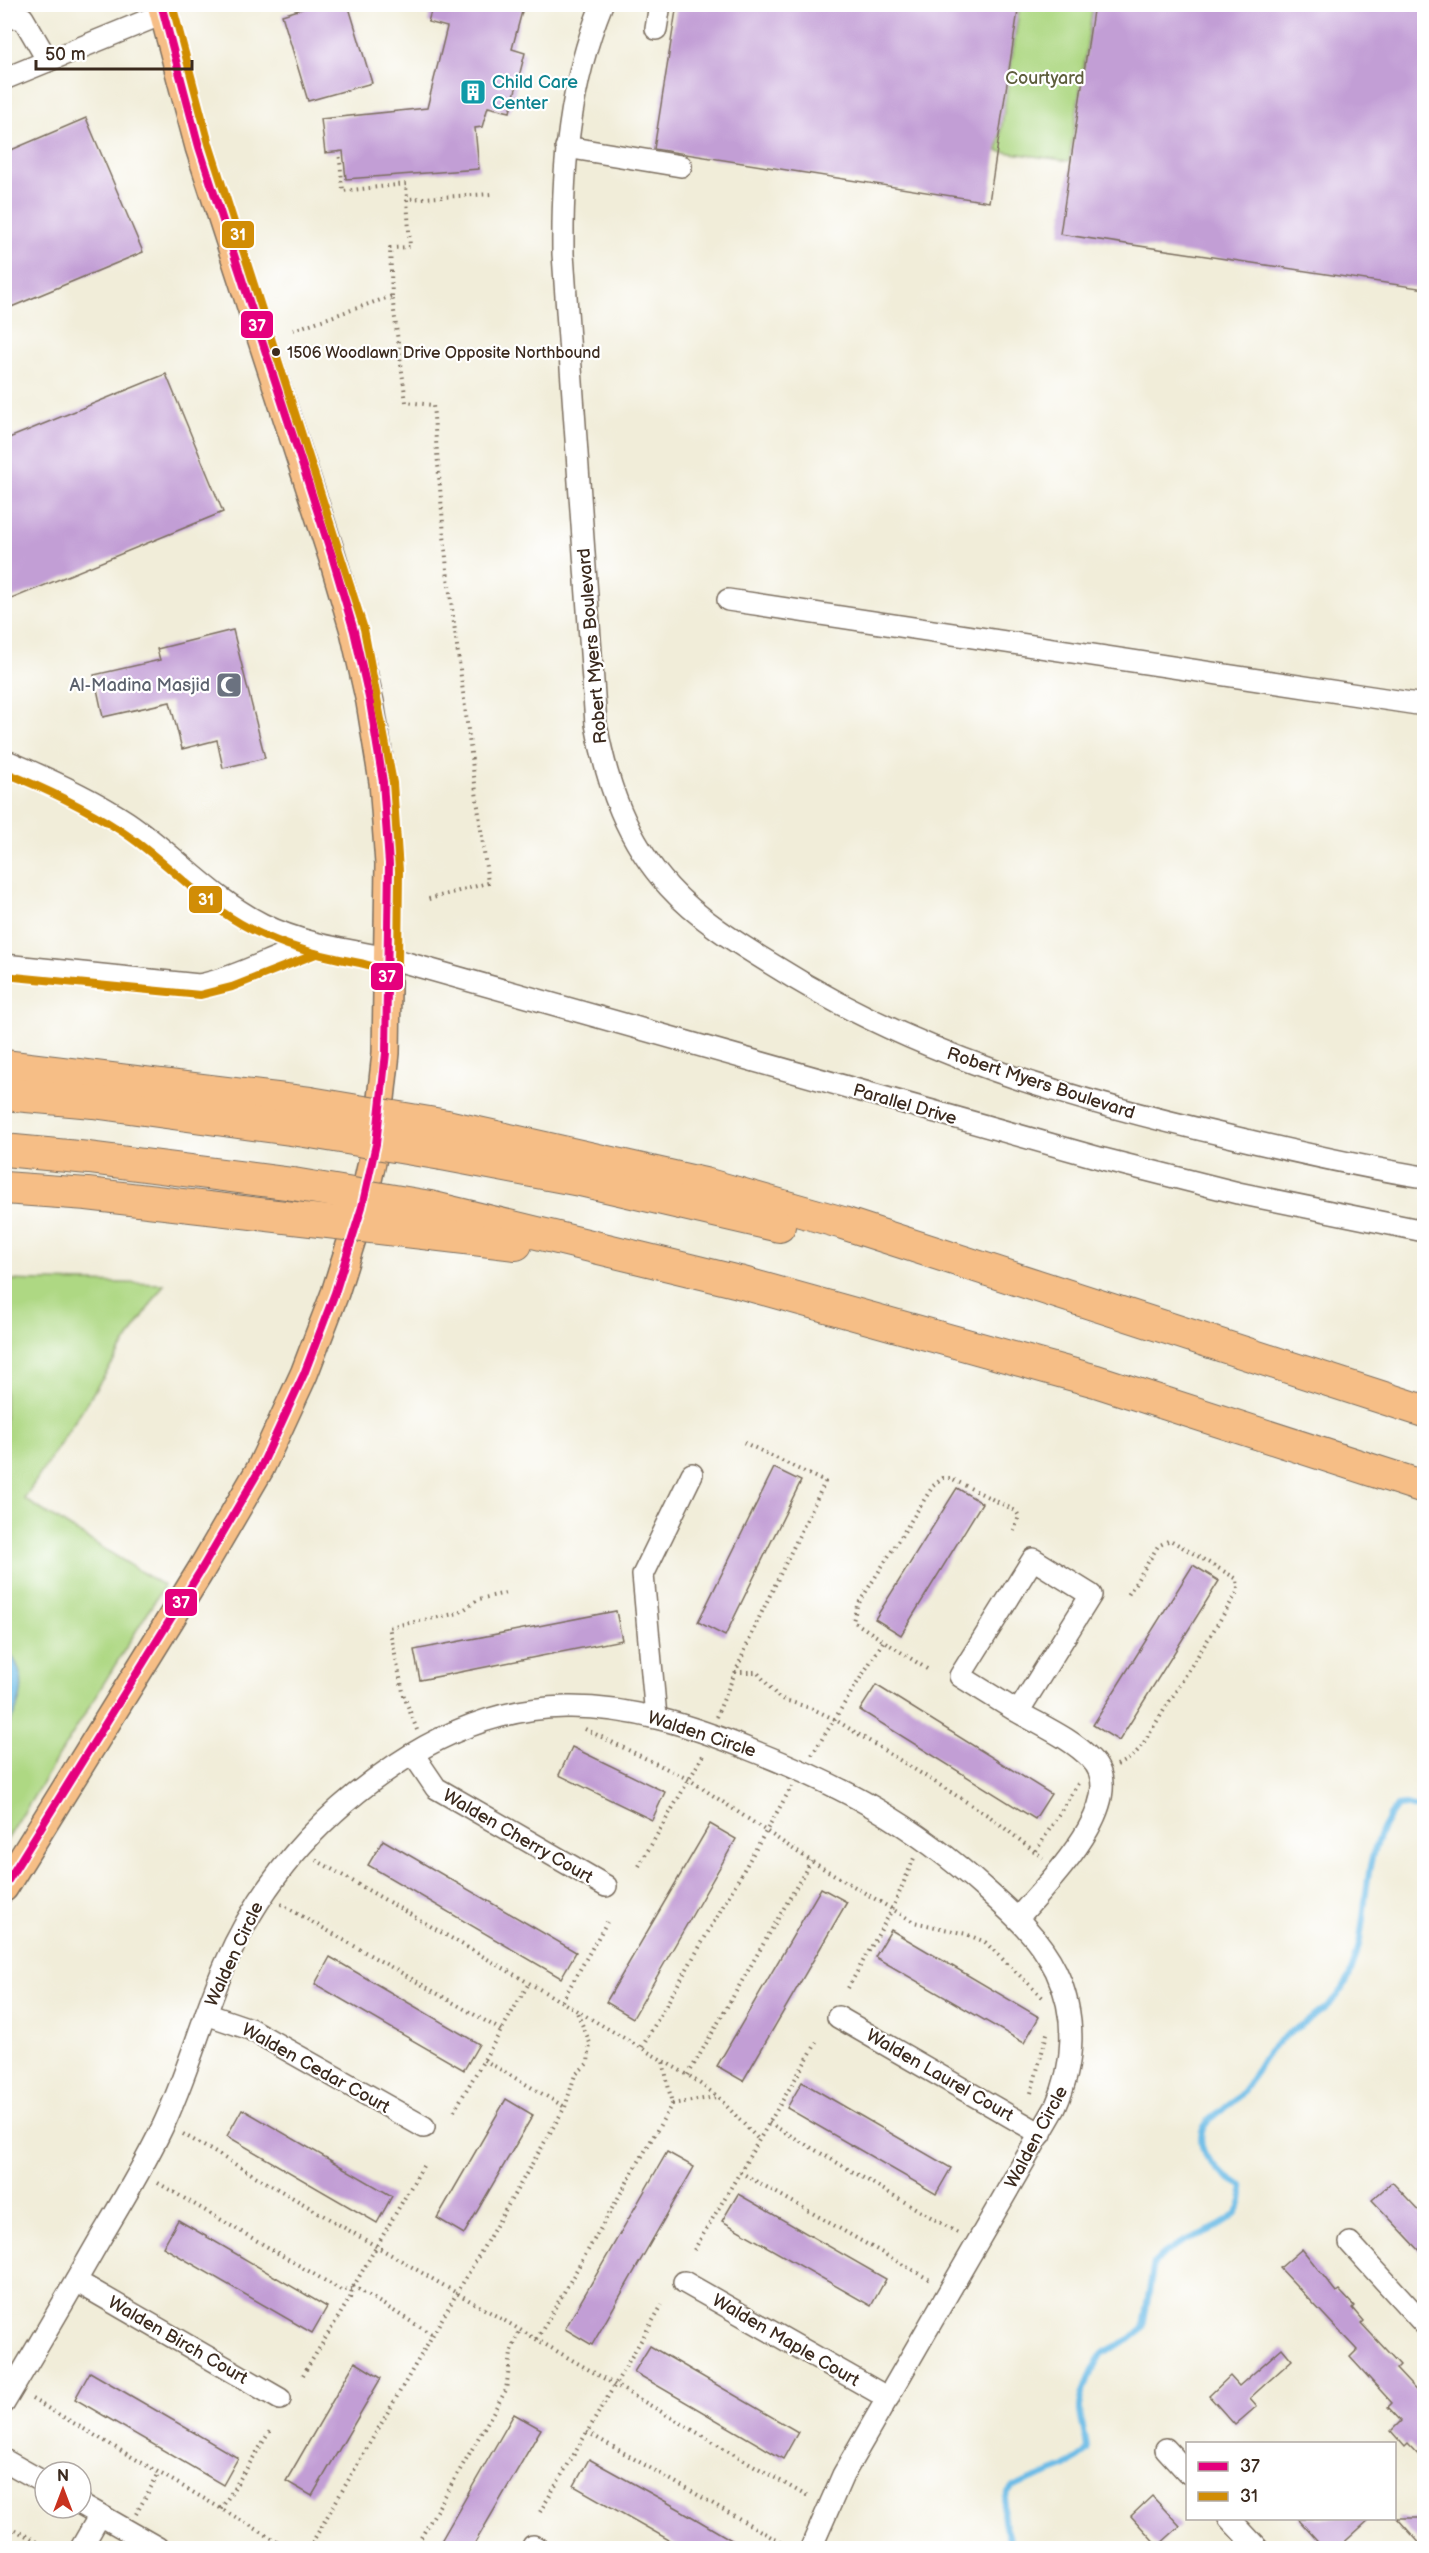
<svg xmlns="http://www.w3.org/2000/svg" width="1429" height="2553" font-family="'Balsamiq Sans',sans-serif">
<rect width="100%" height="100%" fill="#fff"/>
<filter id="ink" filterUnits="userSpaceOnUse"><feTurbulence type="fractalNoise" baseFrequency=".0167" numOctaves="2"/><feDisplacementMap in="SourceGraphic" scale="12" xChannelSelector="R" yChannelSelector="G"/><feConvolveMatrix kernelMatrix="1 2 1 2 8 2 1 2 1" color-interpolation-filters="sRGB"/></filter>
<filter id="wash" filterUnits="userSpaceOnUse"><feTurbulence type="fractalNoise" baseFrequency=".008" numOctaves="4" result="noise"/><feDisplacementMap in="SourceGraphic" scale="24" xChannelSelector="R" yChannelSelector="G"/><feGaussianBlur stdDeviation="1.35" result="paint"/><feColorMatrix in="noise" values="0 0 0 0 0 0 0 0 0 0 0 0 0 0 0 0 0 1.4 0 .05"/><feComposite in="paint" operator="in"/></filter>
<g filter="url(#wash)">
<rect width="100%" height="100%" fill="#f1edd9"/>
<!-- green -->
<g fill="#aed883" stroke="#748150" stroke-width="1.5">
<path d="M 1020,5 L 1093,5 L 1069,161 L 998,151 Z"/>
<path d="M 5,1280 L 164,1284 L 24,1499 L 164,1586 L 5,1843 Z"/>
</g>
<!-- water -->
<path fill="#6bbbe6" stroke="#537282" stroke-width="1.5" d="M 5,1647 C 32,1678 22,1700 5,1733 Z"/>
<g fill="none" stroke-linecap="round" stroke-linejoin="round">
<!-- stream -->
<path stroke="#6bbbe6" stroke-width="6" d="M 1012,2548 C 1005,2528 996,2504 1013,2487 L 1065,2467 L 1087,2451 C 1087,2436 1081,2425 1080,2410 C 1079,2398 1095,2358 1105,2352 C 1119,2343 1133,2341 1143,2327 L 1154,2263 C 1162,2255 1171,2248 1181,2243 C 1204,2231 1250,2222 1242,2186 C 1223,2176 1196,2157 1202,2132 C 1205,2119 1224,2109 1234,2101 C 1250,2087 1255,2068 1268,2052 C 1290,2026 1329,2016 1346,1983 C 1375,1925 1353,1860 1397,1806 L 1405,1805 L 1420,1809 L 1424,1806"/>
</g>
<g id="blocks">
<!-- building -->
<g fill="#c29ed5">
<path d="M 318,4 L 348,4 L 372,83 L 308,101 L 282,15 Z"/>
<path d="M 433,4 L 524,4 L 512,49 L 525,53 L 510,112 L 488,107 L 482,127 L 475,128 L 479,169 L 346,179 L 343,151 L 325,153 L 321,119 L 427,108 L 447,27 L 428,22 Z"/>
<path d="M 677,4 L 1019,4 L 989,202 L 654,149 Z"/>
<path d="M 1094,4 L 1425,4 L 1425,289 L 1060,234 Z"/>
<path d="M 86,118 L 143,252 L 4,310 L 4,153 Z"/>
<path d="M 166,374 L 223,512 L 4,602 L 4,440 Z"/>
<path d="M 233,630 L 265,758 L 223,768 L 217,740 L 182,749 L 170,702 L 103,717 L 94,675 L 160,660 L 157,649 Z"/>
<path d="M 774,1468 L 801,1481 L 725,1636 L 698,1622 Z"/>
<path d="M 957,1488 L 982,1503 L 901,1635 L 875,1619 Z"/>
<path d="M 1193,1565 L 1219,1581 L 1119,1741 L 1093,1725 Z"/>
<path d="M 616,1611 L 622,1640 L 420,1680 L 414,1650 Z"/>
<path d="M 876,1685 L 1051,1794 L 1035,1819 L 860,1710 Z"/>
<path d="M 572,1747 L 665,1792 L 652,1820 L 559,1775 Z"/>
<path d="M 710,1824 L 736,1839 L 633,2018 L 606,2002 Z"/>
<path d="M 383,1840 L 576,1952 L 561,1978 L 368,1865 Z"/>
<path d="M 821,1888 L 847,1902 L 743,2081 L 717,2066 Z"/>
<path d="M 891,1930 L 1039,2017 L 1024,2043 L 875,1957 Z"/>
<path d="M 330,1957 L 479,2044 L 464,2070 L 315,1984 Z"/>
<path d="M 802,2082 L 951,2168 L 936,2194 L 787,2108 Z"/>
<path d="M 506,2099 L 533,2115 L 464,2234 L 437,2218 Z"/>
<path d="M 242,2109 L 392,2196 L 377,2223 L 227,2136 Z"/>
<path d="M 667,2152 L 694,2167 L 592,2345 L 565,2329 Z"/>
<path d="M 1392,2182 L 1425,2217 L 1425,2256 L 1372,2200 Z"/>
<path d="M 738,2194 L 886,2279 L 871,2306 L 722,2221 Z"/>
<path d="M 178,2220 L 327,2307 L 312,2333 L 163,2247 Z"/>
<path d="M 1302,2249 L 1336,2292 L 1339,2290 L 1354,2306 L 1352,2308 L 1363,2321 L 1361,2323 L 1400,2365 L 1396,2369 L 1425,2400 L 1425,2462 L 1408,2444 L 1405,2447 L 1391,2431 L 1401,2421 L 1388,2407 L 1392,2403 L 1350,2357 L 1357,2350 L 1280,2268 Z"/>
<path d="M 650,2346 L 798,2432 L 783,2459 L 634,2372 Z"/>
<path d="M 1282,2348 L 1292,2360 L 1250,2398 L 1257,2406 L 1235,2425 L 1209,2396 L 1230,2376 L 1239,2386 Z"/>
<path d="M 355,2362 L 381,2378 L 312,2496 L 286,2481 Z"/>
<path d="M 90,2372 L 238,2458 L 223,2485 L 75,2399 Z"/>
<path d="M 514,2414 L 541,2429 L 472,2548 L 437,2548 Z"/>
<path d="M 589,2459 L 679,2509 L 745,2548 L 683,2548 L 574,2486 Z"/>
<path d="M 1152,2496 L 1180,2526 L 1158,2546 L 1131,2516 Z"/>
<path d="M 1297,2518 L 1371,2518 L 1338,2548 L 1324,2548 Z"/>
<path d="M 1397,2518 L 1425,2518 L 1425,2548 L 1424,2548 Z"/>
</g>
</g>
</g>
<g filter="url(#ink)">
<use href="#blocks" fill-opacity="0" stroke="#7b6e5f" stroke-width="1.5"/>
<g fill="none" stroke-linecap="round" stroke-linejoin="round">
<defs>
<g id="minor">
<path d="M 602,4 C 569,85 562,169 563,254 L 596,724 C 607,785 627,841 669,887 C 698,919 737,943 773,965 C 915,1055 1071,1100 1233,1137 C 1296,1152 1360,1167 1424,1177"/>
<path d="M 4,18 L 23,18 L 48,61"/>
<path d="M 656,29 L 660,4"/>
<path d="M 4,79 L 165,13"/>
<path d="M 566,147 L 681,166"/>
<path d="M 728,600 L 1424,705"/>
<path d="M 4,760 C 47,778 89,797 127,822 C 173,853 211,898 262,924 C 302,944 346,950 389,958 L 1103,1159 L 1238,1193 L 1424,1231"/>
<path d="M 4,965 L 199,985 C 239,977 274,956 313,944"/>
<path d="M 1018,1712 L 960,1676 L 1033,1559 L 1091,1595 L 1018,1712 C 1042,1726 1072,1739 1091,1759 C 1133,1801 1044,1886 1018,1918"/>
<path d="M 656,1717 L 643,1575 L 692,1474"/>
<path d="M 413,1754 L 436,1788 L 606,1886"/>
<path d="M 206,2014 L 250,2029 L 424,2127"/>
<path d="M 838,2017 L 1041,2134"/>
<path d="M 1350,2243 L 1424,2324"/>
<path d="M 76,2281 L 280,2399"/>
<path d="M 684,2282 L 888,2398"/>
<path d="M 4,2403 C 37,2348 69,2293 101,2237 C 122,2202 144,2166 162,2128 C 187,2076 202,2018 225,1965 C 261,1882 320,1815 395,1765 C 447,1730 503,1708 566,1707 C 631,1706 692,1726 751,1750 C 843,1786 912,1823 986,1890 C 1013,1914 1040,1938 1056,1971 C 1077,2016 1075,2064 1055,2108 L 843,2475 L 811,2548"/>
<path d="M 1166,2449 L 1188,2473"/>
<path d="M 4,2460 L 45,2483"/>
<path d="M 81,2504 L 158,2548"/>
<path d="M 1229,2518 L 1257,2548"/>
<path d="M 533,2546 L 537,2548"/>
<path d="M 81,2548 L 100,2515"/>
</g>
<path id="major" d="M 4,1888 L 201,1570 L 260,1469 L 304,1374 L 335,1293 L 362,1207 L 376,1144 L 386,1053 L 389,864 L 383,782 L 370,702 L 354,631 L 332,556 L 199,147 L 161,4"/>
<g id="highway">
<path d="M 4,1066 L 310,1103"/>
<path d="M 4,1094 L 93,1102 L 305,1131"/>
<path d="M 447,1126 L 705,1184 L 843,1223 L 1424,1411"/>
<path d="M 4,1150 L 89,1158 L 293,1184"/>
<path d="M 442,1154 L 580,1180 L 779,1226"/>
<path d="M 4,1188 L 87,1194 L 285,1217"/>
<path d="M 430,1207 L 739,1282 L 1096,1381 L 1424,1487"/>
<path d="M 423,1233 L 516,1244"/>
</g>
</defs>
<!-- minor casing -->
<use href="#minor" stroke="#7b6e5f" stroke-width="24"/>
<!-- major casing -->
<use href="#major" stroke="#7b6e5f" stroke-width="30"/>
<!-- highway casing -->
<use href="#highway" stroke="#7b6e5f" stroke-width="34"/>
<!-- path -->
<g stroke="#7b6e5f" stroke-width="4" stroke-dasharray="1.5 4.5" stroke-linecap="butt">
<path d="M 339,151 L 343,191 L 406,184 L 407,199"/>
<path d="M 392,296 L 390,248 L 410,247 L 407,199 L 491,194"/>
<path d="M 293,330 L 392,296 L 406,402 L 433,405 L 447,570 L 488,883 L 425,900"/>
<path d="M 927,1669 L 853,1621 L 857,1606 L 933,1486 L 943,1478 L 950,1478 L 1016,1511 L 1019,1516 L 1014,1531"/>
<path d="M 735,1672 L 757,1672 L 779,1698 L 813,1709 L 834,1719 L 989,1816 L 1043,1858"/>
<path d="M 716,1717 L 757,1622 L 825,1482 L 743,1442"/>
<path d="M 585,1729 L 690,1780 L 811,1861 L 914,1922 L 966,1934 L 985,1942 L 1044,1999"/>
<path d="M 417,1730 L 404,1696 L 389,1627 L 459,1613 L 479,1599 L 506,1593"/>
<path d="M 812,1755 L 883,1642"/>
<path d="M 1117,1765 L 1132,1757 L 1141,1747 L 1235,1596 L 1238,1590 L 1237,1579 L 1170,1540 L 1158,1546 L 1128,1595"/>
<path d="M 1036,1851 L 1079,1782"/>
<path d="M 316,1860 L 688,2075 L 717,2096 L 759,2140"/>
<path d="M 639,1866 L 705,1752"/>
<path d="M 281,1904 L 501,2030"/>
<path d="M 848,1988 L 892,1910 L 914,1858"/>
<path d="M 562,2001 L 607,1922"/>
<path d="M 642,2047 L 792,1786"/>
<path d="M 484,2060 L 565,2107"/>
<path d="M 688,2075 L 811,1861"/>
<path d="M 1031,2093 L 1048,2030"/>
<path d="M 672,2104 L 716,2097"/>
<path d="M 454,2111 L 529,1983"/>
<path d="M 769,2123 L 958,2233"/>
<path d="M 183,2134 L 808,2497"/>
<path d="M 740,2172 L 930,2280"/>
<path d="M 158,2183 L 341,2290 L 352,2289"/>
<path d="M 694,2250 L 817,2042"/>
<path d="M 353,2286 L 433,2335"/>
<path d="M 537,2339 L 672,2104 L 663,2061"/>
<path d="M 303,2375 L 350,2298 L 352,2289 L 423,2166"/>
<path d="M 32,2399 L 289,2548"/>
<path d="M 587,2432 L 789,2547"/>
<path d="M 221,2509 L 270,2431"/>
<path d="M 540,2512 L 662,2305"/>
<path d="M 136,2514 L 159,2473"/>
<path d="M 4,2524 L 49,2548"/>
<path d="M 309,2548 L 565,2107 L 575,2075 L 588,2063 L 590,2043 L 576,2010"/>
<path d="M 415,2548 L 506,2390 L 511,2353 L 520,2329"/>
</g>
<!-- minor -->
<use href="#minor" stroke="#fff" stroke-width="21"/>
<!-- major -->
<use href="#major" stroke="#f6be86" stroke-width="27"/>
<!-- highway -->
<use href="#highway" stroke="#f6be86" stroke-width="32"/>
<defs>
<g id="highway-bridge">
<path d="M 310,1103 L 447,1126"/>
<path d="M 305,1131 L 442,1154"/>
<path d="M 293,1184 L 430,1207"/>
<path d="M 285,1217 L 423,1233"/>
</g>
</defs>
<!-- highway-bridge casing -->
<use href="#highway-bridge" stroke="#7b6e5f" stroke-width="34" stroke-linecap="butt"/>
<!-- highway-bridge -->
<use href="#highway-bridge" stroke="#f6be86" stroke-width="32"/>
<defs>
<path id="bus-1" d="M 4,1887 L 201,1570 L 260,1469 L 304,1374 L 335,1293 L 362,1207 L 376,1144 L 386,1053 L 389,864 L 383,782 L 370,702 L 354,631 L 332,556 L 199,147 L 161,4"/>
<g id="bus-2">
<path d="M 4,772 C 44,788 82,806 118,829 C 155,852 185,885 221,911 C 263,941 310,954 360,963 C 372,966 390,973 398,963 L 399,871 L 393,783 L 364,629 L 209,144 L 172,4"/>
<path d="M 4,976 L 200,995 L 232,987 L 316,954"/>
</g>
</defs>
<!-- bus-1 casing -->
<use href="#bus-1" stroke="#fff" stroke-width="12"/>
<!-- bus-2 casing -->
<use href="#bus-2" stroke="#fff" stroke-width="12"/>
<!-- bus-1 -->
<use href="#bus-1" stroke="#e5007d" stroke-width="8"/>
<!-- bus-2 -->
<use href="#bus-2" stroke="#d18d06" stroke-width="8"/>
</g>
</g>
<!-- icons -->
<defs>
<symbol id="building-square" viewBox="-11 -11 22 22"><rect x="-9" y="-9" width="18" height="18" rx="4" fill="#0f9aa8" stroke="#fff"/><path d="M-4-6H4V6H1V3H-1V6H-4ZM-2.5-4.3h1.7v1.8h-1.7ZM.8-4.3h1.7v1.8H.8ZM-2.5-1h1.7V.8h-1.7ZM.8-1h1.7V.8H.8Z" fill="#fff"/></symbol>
<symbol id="mosque-square" viewBox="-11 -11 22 22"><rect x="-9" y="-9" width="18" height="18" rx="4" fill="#6b7280" stroke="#fff"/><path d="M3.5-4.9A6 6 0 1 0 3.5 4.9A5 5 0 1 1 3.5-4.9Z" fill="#fff"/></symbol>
</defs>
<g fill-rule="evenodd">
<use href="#building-square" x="458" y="77" width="30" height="30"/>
<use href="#mosque-square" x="214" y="670" width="30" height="30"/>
</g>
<!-- markers -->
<circle fill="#3b2a1e" stroke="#fff" stroke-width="2" cx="276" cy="352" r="5"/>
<g text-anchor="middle" stroke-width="4.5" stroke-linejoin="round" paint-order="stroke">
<!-- bus labels -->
<g font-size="16" fill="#3b2a1e" stroke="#fff" text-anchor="start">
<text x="287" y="358">1506 Woodlawn Drive Opposite Northbound</text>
</g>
<!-- park labels -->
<g font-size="18" fill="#5e5e3c" stroke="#fff">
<text x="1045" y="84">Courtyard</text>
</g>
<!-- culture labels -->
<g font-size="18" fill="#0d838f" stroke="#fff" text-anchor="start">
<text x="492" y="88">Child Care<tspan x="492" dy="21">Center</tspan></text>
</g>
<!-- street labels -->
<g font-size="18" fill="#3b2a1e" stroke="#fff">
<text transform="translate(592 646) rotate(-95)" y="6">Robert Myers Boulevard</text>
<text transform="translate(1041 1083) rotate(18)" y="6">Robert Myers Boulevard</text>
<text transform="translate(905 1104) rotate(16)" y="6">Parallel Drive</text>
<text transform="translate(702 1734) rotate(18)" y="6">Walden Circle</text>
<text transform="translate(518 1836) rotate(30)" y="6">Walden Cherry Court</text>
<text transform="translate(234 1954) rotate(-65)" y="6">Walden Circle</text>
<text transform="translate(316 2068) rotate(29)" y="6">Walden Cedar Court</text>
<text transform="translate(940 2075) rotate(30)" y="6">Walden Laurel Court</text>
<text transform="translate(1036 2137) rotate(-62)" y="6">Walden Circle</text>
<text transform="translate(178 2340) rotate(30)" y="6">Walden Birch Court</text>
<text transform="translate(786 2340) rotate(30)" y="6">Walden Maple Court</text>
</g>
<!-- worship labels -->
<g font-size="18" fill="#5b616d" stroke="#fff" text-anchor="end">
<text x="210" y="691">Al-Madina Masjid</text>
</g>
</g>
<g stroke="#fff" stroke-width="2">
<rect x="221" y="220" width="34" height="29" rx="6" fill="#d18d06"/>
<rect x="240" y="310" width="34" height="29" rx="6" fill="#e5007d"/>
<rect x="188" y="885" width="35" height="29" rx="6" fill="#d18d06"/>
<rect x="370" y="962" width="34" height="29" rx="6" fill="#e5007d"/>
<rect x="164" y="1588" width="34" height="29" rx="6" fill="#e5007d"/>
</g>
<g font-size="16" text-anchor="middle" font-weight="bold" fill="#fff">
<text x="238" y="240">31</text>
<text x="257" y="331">37</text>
<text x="206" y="905">31</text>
<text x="387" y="982">37</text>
<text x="181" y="1608">37</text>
</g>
<!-- margin -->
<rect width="1429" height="2553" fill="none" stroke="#fff" stroke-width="24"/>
<!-- legend -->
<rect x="1186" y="2442" width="210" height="78" fill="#ffffff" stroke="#b1aaa5" stroke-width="1.5"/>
<rect x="1198" y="2462" width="30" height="9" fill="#e5007d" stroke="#b1aaa5" stroke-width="1.5"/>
<text x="1240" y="2472" font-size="18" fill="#3b2a1e">37</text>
<rect x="1198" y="2492" width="30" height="9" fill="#d18d06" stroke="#b1aaa5" stroke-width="1.5"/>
<text x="1240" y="2502" font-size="18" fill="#3b2a1e">31</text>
<!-- north arrow -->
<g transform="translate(63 2490)"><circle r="28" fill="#ffffff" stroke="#b1aaa5" stroke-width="1.5"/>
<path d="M0-4.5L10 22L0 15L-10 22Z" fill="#c8321e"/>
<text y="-9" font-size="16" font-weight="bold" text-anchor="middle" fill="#3b2a1e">N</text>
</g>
<!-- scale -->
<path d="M36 60v9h156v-9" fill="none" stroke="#3b2a1e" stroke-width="3"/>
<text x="45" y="60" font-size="18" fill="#3b2a1e" stroke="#ffffff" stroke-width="4.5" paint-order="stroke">50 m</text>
</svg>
